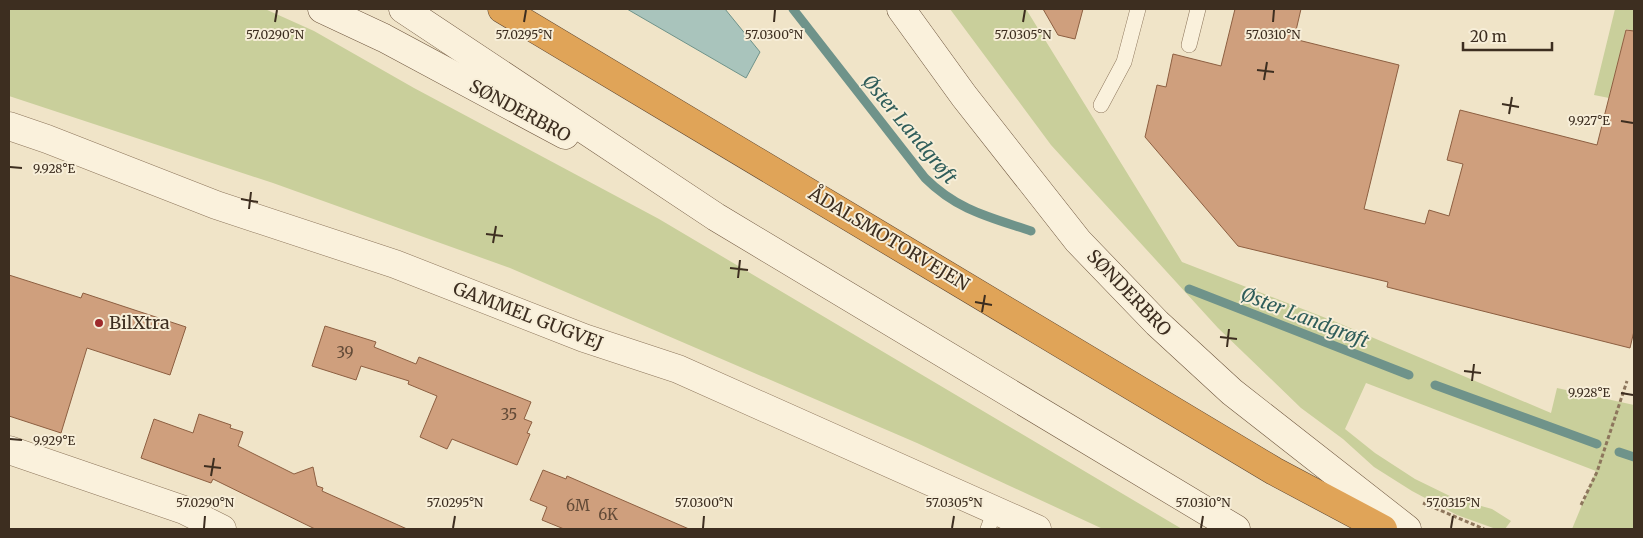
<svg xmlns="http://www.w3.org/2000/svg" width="1643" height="538" font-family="Merriweather,serif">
<rect width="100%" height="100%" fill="#f0e4c8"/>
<!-- green -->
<g fill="#c9cf9b">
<path d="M 9,9 L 265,9 L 314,31 L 414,88 L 659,219 L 1182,529 L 1103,529 L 917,443 L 510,268 L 273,183 L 9,96 Z"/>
<path d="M 950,9 L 1026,9 L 1182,262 L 1336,322 L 1551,413 L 1557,388 L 1634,405 L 1634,529 L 1572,529 L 1596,471 L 1366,383 L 1345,429 L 1375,453 L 1415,479 L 1456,499 L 1492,509 L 1511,521 L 1505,529 L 1496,529 L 1457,515 L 1412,491 L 1374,467 L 1343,439 L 1301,408 L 1218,328 L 1051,145 Z"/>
<path d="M 1615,9 L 1634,9 L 1634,31 L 1626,29 L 1609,98 L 1594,95 Z"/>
</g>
<!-- water -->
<path fill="#a9c4bc" stroke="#6f938a" d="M 627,9 L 725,9 L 760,52 L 746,78 Z"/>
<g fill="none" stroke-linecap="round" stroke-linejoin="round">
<!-- stream -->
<g stroke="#6f938a" stroke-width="9">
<path d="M 793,9 L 925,178 C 957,210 989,217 1031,231"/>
<path d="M 1189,289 L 1409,375"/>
<path d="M 1435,385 L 1597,444"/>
<path d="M 1619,452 L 1634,457"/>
</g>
</g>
<!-- building -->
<g fill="#cf9f7d" stroke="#8d5f41">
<path d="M 1043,9 L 1083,9 L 1075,39 L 1058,35 Z"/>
<path d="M 1235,9 L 1301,9 L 1294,39 L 1399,65 L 1364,209 L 1425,224 L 1429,210 L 1449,216 L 1463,164 L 1447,160 L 1460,110 L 1597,145 L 1626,30 L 1634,31 L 1634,331 L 1630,348 L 1387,287 L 1388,282 L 1238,246 L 1145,137 L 1157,85 L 1166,87 L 1173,54 L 1221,66 Z"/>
<path d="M 9,275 L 81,298 L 83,293 L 186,327 L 170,375 L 87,348 L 61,433 L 9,416 Z"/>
<path d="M 325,326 L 376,342 L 374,347 L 416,364 L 419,357 L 531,402 L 524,419 L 532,422 L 527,433 L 530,434 L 517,465 L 452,439 L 447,449 L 420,437 L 437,396 L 408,384 L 409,381 L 361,366 L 356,380 L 312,366 Z"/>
<path d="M 199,414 L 231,425 L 230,428 L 243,432 L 238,446 L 294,474 L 313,467 L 317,486 L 323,488 L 322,491 L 407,529 L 315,529 L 213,479 L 211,483 L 141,458 L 154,419 L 193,433 Z"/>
<path d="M 543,470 L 566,479 L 567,476 L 689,529 L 564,529 L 542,520 L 547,507 L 530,500 Z"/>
</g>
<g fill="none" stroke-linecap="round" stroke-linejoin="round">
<defs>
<g id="lane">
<path d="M 1189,45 L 1198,9"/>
<path d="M 1101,105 L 1124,62 L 1138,9"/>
<path d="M 988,529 L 995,510"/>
</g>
<g id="street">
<path d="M 9,126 L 47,139 L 216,205 L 395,264 L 584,338 L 678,369 L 1037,529"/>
<path d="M 9,450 L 184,510 L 222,529"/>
</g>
<g id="secondary">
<path d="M 322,9 L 384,38 L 565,135"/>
<path d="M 403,9 L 716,217 L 1236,529"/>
<path d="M 901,9 L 964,96 L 1078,241 L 1157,323 L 1232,392 L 1407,529"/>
</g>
<path id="highway" d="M 502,9 L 1274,471 L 1383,529"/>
</defs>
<!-- lane casing -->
<use href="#lane" stroke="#8d765c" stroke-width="16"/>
<!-- street casing -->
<use href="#street" stroke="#8d765c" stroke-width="29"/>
<!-- secondary casing -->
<use href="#secondary" stroke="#6f573f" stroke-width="29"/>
<!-- highway casing -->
<use href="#highway" stroke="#5b4430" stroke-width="29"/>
<!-- path -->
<g stroke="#8d765c" stroke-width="3" stroke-dasharray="4 2.5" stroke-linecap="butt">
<path d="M 1423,503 L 1484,529"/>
<path d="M 1581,505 L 1597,472 L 1627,381"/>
</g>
<!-- lane -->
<use href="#lane" stroke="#faf1dc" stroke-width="15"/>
<!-- street -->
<use href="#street" stroke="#faf1dc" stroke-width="28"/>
<!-- secondary -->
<use href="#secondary" stroke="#faf1dc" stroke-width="28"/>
<!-- highway -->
<use href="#highway" stroke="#e0a458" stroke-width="28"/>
</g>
<!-- ticks -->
<path fill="none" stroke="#3d2e20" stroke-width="2" d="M 275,22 L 277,10M 524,22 L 526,10M 774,22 L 775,10M 1023,22 L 1025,10M 1273,22 L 1274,10M 1257,70 L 1274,72M 1264,80 L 1267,62M 1502,104 L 1519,107M 1509,114 L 1512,97M 1621,121 L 1633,123M 10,167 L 22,168M 241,199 L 258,202M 249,209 L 251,192M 486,234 L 503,236M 493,243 L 496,226M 730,268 L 748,270M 738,278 L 740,260M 975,302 L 992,305M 982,312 L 985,295M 1220,337 L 1237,339M 1227,347 L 1229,329M 1464,371 L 1481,373M 1472,381 L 1474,364M 1621,393 L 1633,395M 10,439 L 22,440M 204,466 L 221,468M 211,476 L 214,458M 204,528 L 205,516M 453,528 L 455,516M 703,528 L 704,516M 952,528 L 954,516M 1201,528 L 1203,516M 1451,528 L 1453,516"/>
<!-- markers -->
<circle fill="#9e2a2b" stroke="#f7eed8" stroke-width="2" cx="99" cy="323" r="5"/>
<g text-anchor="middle" stroke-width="4" stroke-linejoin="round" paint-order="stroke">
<!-- number labels -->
<g font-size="15" fill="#624a37">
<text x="345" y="358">39</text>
<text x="509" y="420">35</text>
<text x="578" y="511">6M</text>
<text x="608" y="520">6K</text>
</g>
<!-- street labels -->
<g font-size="18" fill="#3d2e20" stroke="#f7eed8">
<text transform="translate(520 111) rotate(28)" y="6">SØNDERBRO</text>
<text transform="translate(889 239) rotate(31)" y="6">ÅDALSMOTORVEJEN</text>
<text transform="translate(1129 293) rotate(46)" y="6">SØNDERBRO</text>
<text transform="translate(528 316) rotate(21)" y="6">GAMMEL GUGVEJ</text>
</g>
<!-- poi labels -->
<g font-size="18" fill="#3d2e20" stroke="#f7eed8" text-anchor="start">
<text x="109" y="329">BilXtra</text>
</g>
<!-- water labels -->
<g font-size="19" font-style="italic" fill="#2f5d5a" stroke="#f7eed8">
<text transform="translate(910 129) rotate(50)" y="7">Øster Landgrøft</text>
<text transform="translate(1305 317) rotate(21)" y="7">Øster Landgrøft</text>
</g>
</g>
<g font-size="12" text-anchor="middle" fill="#3d2e20" stroke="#f7eed8" stroke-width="4" stroke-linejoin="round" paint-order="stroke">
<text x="275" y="39">57.0290°N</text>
<text x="524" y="39">57.0295°N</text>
<text x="774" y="39">57.0300°N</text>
<text x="1023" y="39">57.0305°N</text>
<text x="1273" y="39">57.0310°N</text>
<text x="1589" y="125">9.927°E</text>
<text x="54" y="173">9.928°E</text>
<text x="1589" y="397">9.928°E</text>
<text x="54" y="445">9.929°E</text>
<text x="205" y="507">57.0290°N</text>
<text x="455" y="507">57.0295°N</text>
<text x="704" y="507">57.0300°N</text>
<text x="954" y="507">57.0305°N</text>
<text x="1203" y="507">57.0310°N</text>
<text x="1453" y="507">57.0315°N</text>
</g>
<!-- border -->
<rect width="1643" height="538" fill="none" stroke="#3d2e20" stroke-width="20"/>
<!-- scale -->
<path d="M1463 42v8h89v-8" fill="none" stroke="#3d2e20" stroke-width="2.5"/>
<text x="1470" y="42" font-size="15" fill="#3d2e20" stroke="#f7eed8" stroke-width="4" paint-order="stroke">20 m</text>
</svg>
